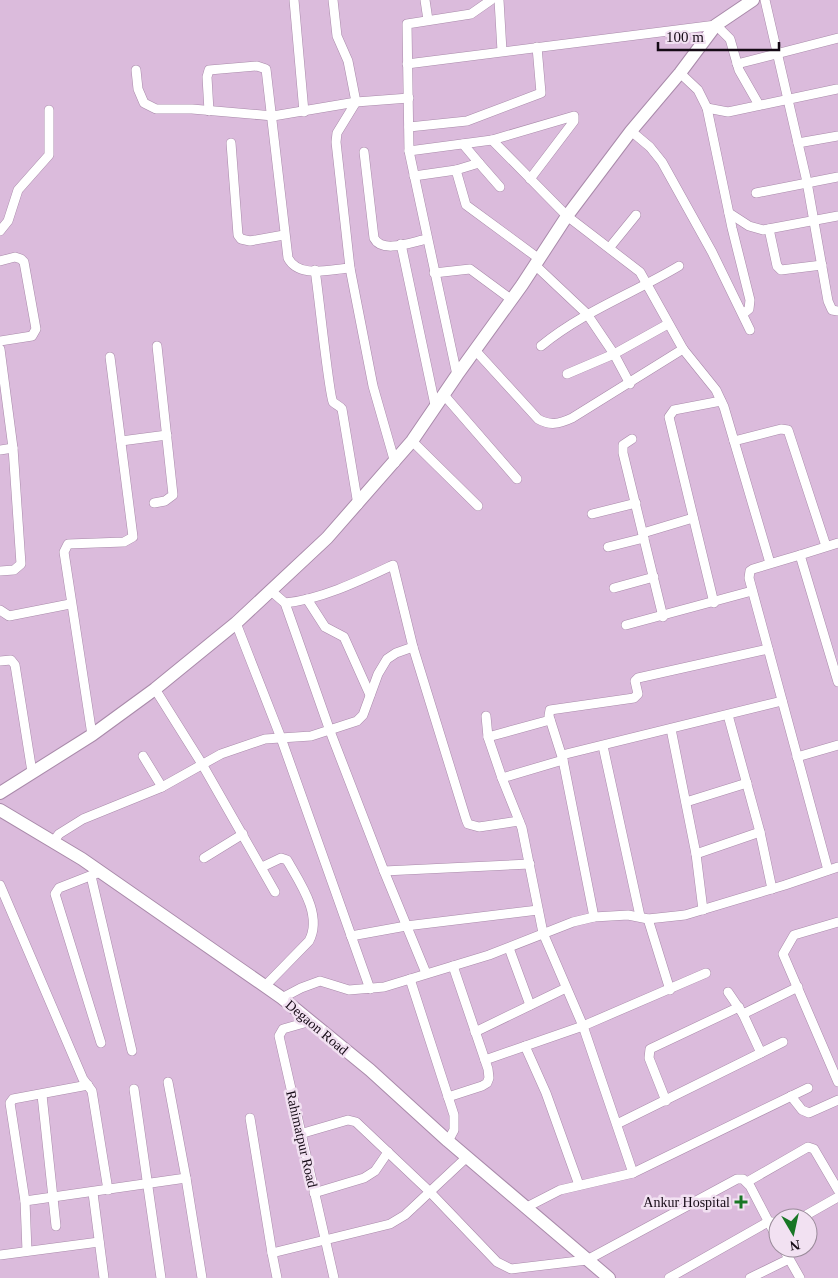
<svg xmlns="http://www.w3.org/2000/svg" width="838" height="1278" font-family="Georgia,serif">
<rect width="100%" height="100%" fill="#dbbbdc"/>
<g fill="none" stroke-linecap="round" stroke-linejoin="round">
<defs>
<g id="street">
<path d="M 294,0 L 304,112"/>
<path d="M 333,0 L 337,36 L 348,61 L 356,102 L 337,133 L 336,142 L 350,268 L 373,386 L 395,463"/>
<path d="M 425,0 L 428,20"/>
<path d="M 499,0 L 502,51"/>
<path d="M 765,0 L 807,182 L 828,301 L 832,310 L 838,311"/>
<path d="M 407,64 L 716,25 L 730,39 L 739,70 L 759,105"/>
<path d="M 737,64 L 838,38"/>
<path d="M 136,70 L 138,89 L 144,103 L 156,109 L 192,109 L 273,116 L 356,102 L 409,98"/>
<path d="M 680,73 L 698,90 L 707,108 L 732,228 L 750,300 L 749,309 L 743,314"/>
<path d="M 707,108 L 728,112 L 837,89"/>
<path d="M 209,111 L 207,77 L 209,70 L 257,66 L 266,69 L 288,258 C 299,279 330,269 350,268"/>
<path d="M 409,127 L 467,121 L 541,93 L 537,47"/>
<path d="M 631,131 L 650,147 L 662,162 L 712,252 L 750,330"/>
<path d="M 492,140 L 567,216 L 640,272 L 683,349 L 716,390 L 724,407 L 770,563"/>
<path d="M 231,143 L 238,235 L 241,239 L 250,241 L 284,235"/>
<path d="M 798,143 L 838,136"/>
<path d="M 409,151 L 492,140 L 574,116 L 574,121 L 530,179"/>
<path d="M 364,152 L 374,238 C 382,254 412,242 427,239"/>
<path d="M 479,163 L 500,187"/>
<path d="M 456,170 L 479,163 L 463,144"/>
<path d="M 414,176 L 456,170 L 466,205 L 538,258"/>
<path d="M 756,193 L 838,177"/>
<path d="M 729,213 L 749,226 L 763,230 L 838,216"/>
<path d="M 769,229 L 777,266 L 781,270 L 822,265"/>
<path d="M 0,231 L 8,221 L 18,190 L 49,155 L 49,110"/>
<path d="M 401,244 L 435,405"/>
<path d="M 610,247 L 636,215"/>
<path d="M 0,261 L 15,257 L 21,259 L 24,262 L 36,329 L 32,336 L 0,341"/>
<path d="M 535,265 L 587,314 L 614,354 L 630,384"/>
<path d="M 315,270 C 318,287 329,396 333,402 C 336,405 340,406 342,409 L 358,505"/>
<path d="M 434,273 L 470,269 L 512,300"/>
<path d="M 541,346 C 584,311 632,294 679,266"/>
<path d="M 0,349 L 13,448 L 21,564 L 14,570 L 0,571"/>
<path d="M 475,350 L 538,419 C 550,426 559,424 572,418 L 683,349"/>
<path d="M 567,374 L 614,354 L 668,324"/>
<path d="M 457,375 L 409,151 L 407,24 L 471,14 L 491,0"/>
<path d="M 444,395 L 517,479"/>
<path d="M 632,439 L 623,445 L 623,453 L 663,617"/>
<path d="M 121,441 L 167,435"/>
<path d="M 412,441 L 478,506"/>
<path d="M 734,441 L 781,429 L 788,430 L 826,546"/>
<path d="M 0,450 L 13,448"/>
<path d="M 154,503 L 165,501 L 173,495 L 157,346"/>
<path d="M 592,514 L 636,503"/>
<path d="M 643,533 L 693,518"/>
<path d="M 838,543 L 800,555 L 838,682"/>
<path d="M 608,547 L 644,538"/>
<path d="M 800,555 L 753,569 L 750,571 L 749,578 L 828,870"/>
<path d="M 614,588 L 654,577"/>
<path d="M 270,590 L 285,603 L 330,731 L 384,871 L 530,864"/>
<path d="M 307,599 L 325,627 L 344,637 L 370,695"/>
<path d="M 285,603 C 322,599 359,581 393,565 L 413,647 L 466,819 L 468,824 L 479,827 L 519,821"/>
<path d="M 714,603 L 669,417 L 674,410 L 721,401"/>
<path d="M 0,610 L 9,616 L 70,604"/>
<path d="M 236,623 L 281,738 L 370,989"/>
<path d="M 626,625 L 752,591"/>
<path d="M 0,661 L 11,660 L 15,665 L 32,772"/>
<path d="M 155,689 L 202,764 L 275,892"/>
<path d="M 728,715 L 760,832 L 772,889"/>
<path d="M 486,716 L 488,737 L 502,778 L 522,828 L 543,933 L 583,1026 L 633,1173"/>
<path d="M 671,729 L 696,854 L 703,910"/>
<path d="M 92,735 L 64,552 L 68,544 L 124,542 L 133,537 L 110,357"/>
<path d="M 488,737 L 550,720"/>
<path d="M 603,746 L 640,916"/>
<path d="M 562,755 L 782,701"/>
<path d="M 143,756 L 162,787"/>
<path d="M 797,757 L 838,745"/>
<path d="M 502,778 L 563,760"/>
<path d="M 686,802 L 747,783"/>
<path d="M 53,842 L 59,834 L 83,819 L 162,787 L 221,754 L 265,739 L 311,736 L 357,721 L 363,715 L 378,674 L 387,659 L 396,653 L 413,647"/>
<path d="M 696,854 L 760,832"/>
<path d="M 204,858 L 243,834"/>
<path d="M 262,867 L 281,858 L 287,860 C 300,883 323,915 309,941 L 265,986"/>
<path d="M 384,871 L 426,973"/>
<path d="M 100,872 L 59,888 L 55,894 L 101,1043"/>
<path d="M 91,876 L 132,1051"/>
<path d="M 0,885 L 83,1079 L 92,1091 L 108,1190"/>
<path d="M 594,917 L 563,760 L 549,716 L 550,710 L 634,698 L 638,694 L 635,681 L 638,678 L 768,649"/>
<path d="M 648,919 L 670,990"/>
<path d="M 838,922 L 794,935 L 783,954 L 838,1082"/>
<path d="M 351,936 L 406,926 L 538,910"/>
<path d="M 509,948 L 530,1005"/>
<path d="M 410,979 L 454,1115 L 454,1130 L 448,1141"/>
<path d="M 728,992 L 743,1014 L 761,1053"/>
<path d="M 282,998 L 301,988 L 320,981 L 349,990 L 384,987 L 489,955 L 573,922 L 594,917 L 628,915 L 648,919 L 685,915 L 785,885 L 838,867"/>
<path d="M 743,1014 L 798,987"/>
<path d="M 311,1021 L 283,1029 L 279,1036 L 334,1278"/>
<path d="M 475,1032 L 566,988"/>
<path d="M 525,1046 L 546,1093 L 579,1185"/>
<path d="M 485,1060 L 583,1026 L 706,973"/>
<path d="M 134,1089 L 161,1278"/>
<path d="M 42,1095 L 56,1226"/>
<path d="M 791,1096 L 802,1110 L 809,1113 L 838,1100"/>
<path d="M 448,1097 L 482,1086 L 487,1083 L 489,1078 L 488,1069 L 453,966"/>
<path d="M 666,1101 L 649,1058 L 650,1049 L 739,1007"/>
<path d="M 250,1118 L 272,1253"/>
<path d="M 617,1124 L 783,1042"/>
<path d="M 300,1134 L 348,1120 L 356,1122 L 429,1191 L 497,1262 L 511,1269 L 587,1260 L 737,1179 L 743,1179 L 750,1186 L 778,1240"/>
<path d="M 186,1178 L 202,1278"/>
<path d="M 747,1182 L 808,1147 L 814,1149 L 838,1190"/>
<path d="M 93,1193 L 104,1278"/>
<path d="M 314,1193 L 364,1178 L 375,1171 L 388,1152"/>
<path d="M 25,1201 L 10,1103 L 13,1099 L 88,1085"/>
<path d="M 525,1208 L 560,1190 L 633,1173 L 808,1088"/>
<path d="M 801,1218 L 838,1197"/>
<path d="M 783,1248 L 800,1278"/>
<path d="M 27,1251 L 25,1201 L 186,1178 L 168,1082"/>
<path d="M 0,1255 L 99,1242"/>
<path d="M 277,1278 L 272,1253 L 390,1224 L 405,1215 L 467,1157"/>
<path d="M 669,1278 L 768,1222 L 778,1222"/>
<path d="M 750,1278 L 789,1259"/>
</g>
<g id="secondary">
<path d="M 0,793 L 92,735 L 155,689 L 236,623 L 327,538 L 412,441 L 457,375 L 522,285 L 567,216 L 631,131 L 680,73 L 716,25 L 753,0"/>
<path d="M 0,810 L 82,859 L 282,998 L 370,1070 L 448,1141 L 609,1278"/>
</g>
</defs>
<!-- street casing -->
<use href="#street" stroke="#a98aaa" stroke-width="10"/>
<!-- secondary casing -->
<use href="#secondary" stroke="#a98aaa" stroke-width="14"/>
<!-- street -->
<use href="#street" stroke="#fff" stroke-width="9"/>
<!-- secondary -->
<use href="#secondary" stroke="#fff" stroke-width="12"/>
</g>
<!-- markers -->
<path fill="#187625" stroke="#f2e1f2" stroke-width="2" d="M738.5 1194.5h5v5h5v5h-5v5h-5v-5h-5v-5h5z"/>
<g text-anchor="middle" stroke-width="5" stroke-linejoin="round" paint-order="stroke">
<!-- street labels -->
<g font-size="14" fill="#150a15" stroke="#f2e1f2">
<text transform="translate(317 1027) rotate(40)" y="5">Degaon Road</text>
<text transform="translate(302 1139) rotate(77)" y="5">Rahimatpur Road</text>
</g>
<!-- poi labels -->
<g font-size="14" fill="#150a15" stroke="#f2e1f2" text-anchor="end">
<text x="730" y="1207">Ankur Hospital</text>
</g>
</g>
<!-- north arrow -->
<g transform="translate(793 1233) rotate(171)"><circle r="24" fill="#f2e1f2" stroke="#9a8b9a"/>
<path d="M0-4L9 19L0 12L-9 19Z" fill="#187625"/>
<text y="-8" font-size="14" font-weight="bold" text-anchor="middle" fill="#150a15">N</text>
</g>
<!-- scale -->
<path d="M658 42v8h121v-8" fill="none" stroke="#150a15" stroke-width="2.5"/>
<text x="666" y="42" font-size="15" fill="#150a15" stroke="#f2e1f2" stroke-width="4" paint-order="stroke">100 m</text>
</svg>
